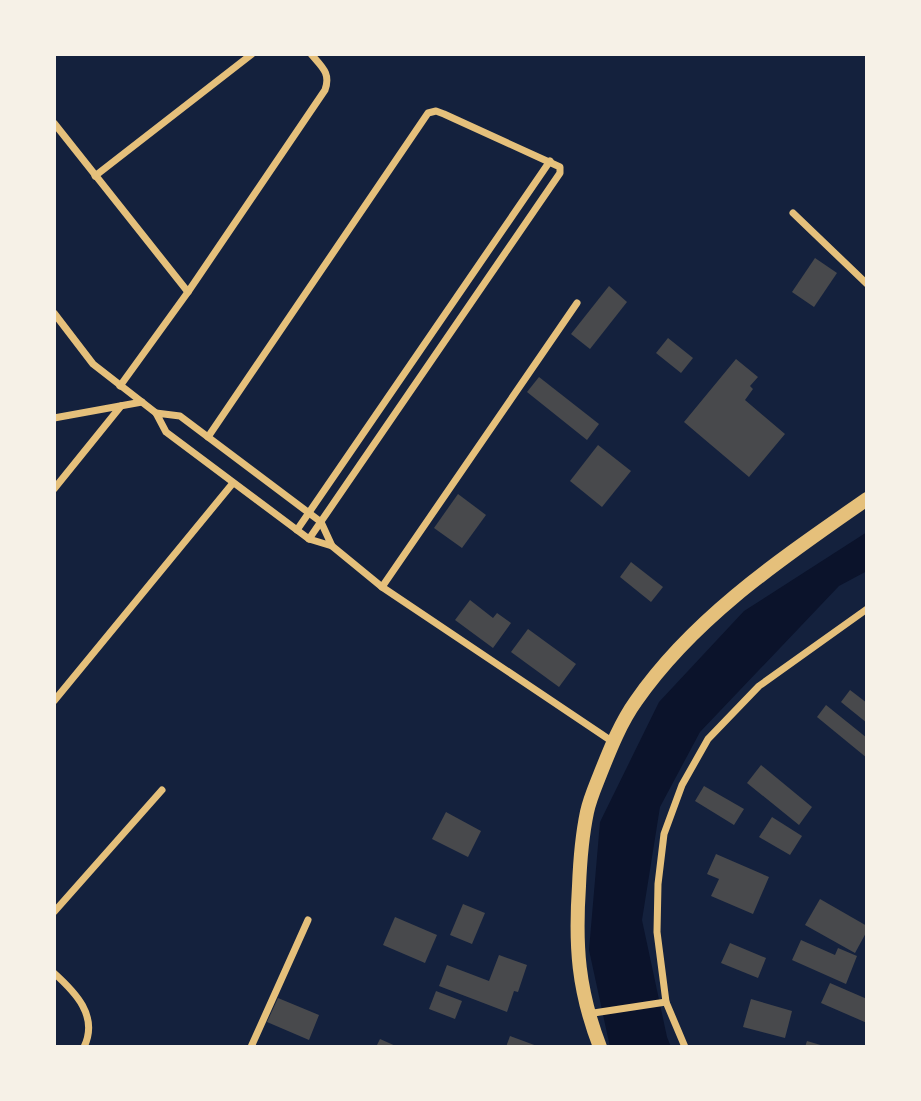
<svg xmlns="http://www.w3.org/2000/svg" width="921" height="1101" font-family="Mulish,sans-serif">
<rect width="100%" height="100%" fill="#14213d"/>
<!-- water -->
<path fill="#0b132b" d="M 867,532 L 867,571 L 839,586 L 700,732 L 660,807 L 642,920 L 667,1037 L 671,1047 L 610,1047 L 589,950 L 600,822 L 659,702 L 744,611 Z"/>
<!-- building -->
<g fill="#48494c">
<path d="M 815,258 L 837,273 L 814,307 L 792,292 Z"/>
<path d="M 609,286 L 627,302 L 590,349 L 571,334 Z"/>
<path d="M 668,338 L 693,358 L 681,373 L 656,353 Z"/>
<path d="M 736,359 L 758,377 L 750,386 L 753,389 L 745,400 L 785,434 L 749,477 L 684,422 Z"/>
<path d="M 539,377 L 599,424 L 587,440 L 527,392 Z"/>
<path d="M 598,445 L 631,471 L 602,507 L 570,481 Z"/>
<path d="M 458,494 L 486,515 L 462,548 L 434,528 Z"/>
<path d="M 631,562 L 663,587 L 651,602 L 620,577 Z"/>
<path d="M 470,600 L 493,618 L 497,613 L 511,623 L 493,648 L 455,620 Z"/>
<path d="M 528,629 L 576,664 L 559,687 L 511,652 Z"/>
<path d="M 850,690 L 867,703 L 867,723 L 841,702 Z"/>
<path d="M 826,705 L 867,738 L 867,758 L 817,717 Z"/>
<path d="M 761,765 L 812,807 L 799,825 L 747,783 Z"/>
<path d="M 704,786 L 744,809 L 734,825 L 695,801 Z"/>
<path d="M 446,812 L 481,831 L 468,857 L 432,839 Z"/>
<path d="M 772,817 L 802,836 L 790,855 L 759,837 Z"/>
<path d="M 716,854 L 769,877 L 753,914 L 711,896 L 719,879 L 707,874 Z"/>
<path d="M 820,899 L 867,926 L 867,931 L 855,953 L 805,925 Z"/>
<path d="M 463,904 L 485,913 L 472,944 L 450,935 Z"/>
<path d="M 395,917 L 437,935 L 425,963 L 383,945 Z"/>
<path d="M 801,940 L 835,955 L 838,948 L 857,956 L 846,984 L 792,960 Z"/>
<path d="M 730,943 L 766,958 L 758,978 L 721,963 Z"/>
<path d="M 499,955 L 527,965 L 518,992 L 514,991 L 507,1012 L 439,986 L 447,965 L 489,981 Z"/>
<path d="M 830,983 L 867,999 L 867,1023 L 821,1003 Z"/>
<path d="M 436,991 L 462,1001 L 455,1019 L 429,1009 Z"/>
<path d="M 278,998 L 319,1015 L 309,1040 L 267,1022 Z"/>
<path d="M 751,999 L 792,1011 L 785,1038 L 743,1027 Z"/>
<path d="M 510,1036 L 537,1046 L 537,1047 L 506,1047 Z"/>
<path d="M 380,1039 L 398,1047 L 376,1047 Z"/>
<path d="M 807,1041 L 824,1046 L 824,1047 L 805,1047 Z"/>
</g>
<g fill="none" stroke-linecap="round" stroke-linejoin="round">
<!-- minor -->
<g stroke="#e5c07b" stroke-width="7">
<path d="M 54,123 L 188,292"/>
<path d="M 95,176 L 252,54"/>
<path d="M 793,213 L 867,284"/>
<path d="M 54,313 L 93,364 L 156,413"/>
<path d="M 120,386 L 188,292 L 325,90 C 331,73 322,67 311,54"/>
<path d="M 156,413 L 180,416 L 321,522 L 332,546 L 309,539 L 166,432 Z"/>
<path d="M 54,418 L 142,402"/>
<path d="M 208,437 L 428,113 L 436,111 L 444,114 L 560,167 L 560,173 L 309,539"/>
<path d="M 54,489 L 121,406"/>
<path d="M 297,530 L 550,161"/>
<path d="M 332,546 L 382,587 L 613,742"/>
<path d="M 382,587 L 577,303"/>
<path d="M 54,701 L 233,483"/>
<path d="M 54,912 L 162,790"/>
<path d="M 54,973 C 75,992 99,1016 84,1047"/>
<path d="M 587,1014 L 666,1002"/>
<path d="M 251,1047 L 308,920"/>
<path d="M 685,1047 L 666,1002 L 657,932 L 658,884 L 664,834 L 682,785 L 708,739 L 759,686 L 867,609"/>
</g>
<!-- secondary -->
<path stroke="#e5c07b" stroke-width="14" d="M 600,1047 C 578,990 575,946 579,886 C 580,861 582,836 587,812 C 590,798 596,785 601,772 C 611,747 621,722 636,701 C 695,616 784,557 867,499"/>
</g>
<!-- border -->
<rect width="921" height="1101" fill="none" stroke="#f6f1e7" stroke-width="112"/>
</svg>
